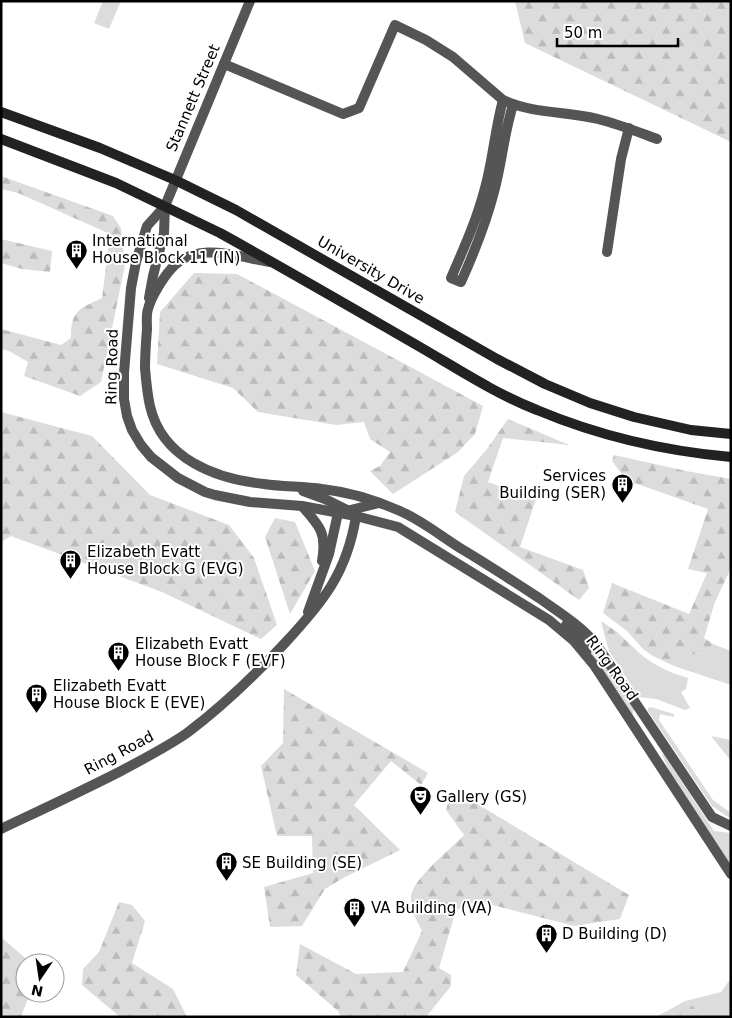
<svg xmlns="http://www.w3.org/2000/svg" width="732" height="1018" font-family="'DejaVu Sans',sans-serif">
<defs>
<pattern id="forest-firs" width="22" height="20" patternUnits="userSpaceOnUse" patternTransform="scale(1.25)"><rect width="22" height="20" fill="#dcdcdc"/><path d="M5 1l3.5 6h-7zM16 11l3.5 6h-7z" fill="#bbb"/></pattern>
</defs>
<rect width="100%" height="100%" fill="#fff"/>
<!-- green -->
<g fill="#dcdcdc">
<path d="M 103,1 L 121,1 L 109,29 L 94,23 Z"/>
<path d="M 605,637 L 620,647 L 633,647 C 648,663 668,672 688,678 L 686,689 L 681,692 L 690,708 L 685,710 L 656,699 L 639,697 L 609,651 Z"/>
<path d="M 713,644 L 731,651 L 731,685 L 674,666 L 677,659 L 687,655 L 708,653 Z"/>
<path d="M 593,650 L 594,650 L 634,709 L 632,717 L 590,657 Z"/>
<path d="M 651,707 L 674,714 L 674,717 L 660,714 L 659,720 L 713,800 L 731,813 L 731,819 L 712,806 L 648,711 L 648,708 Z"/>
<path d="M 711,736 L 731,740 L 731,761 Z"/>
<path d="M 663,753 L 714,831 L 731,833 L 731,867 L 675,783 L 662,755 Z"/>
<path d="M 731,978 L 730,1017 L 707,1017 L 685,1001 L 721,992 Z"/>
</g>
<!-- forest -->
<g fill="url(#forest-firs)">
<path d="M 515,1 L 731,1 L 731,142 L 525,43 Z"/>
<path d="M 1,176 L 113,216 L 121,228 L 125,265 L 101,382 L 80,396 L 24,376 L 28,362 L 9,351 L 1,349 L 1,329 L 61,345 L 71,338 C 71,310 79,309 102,298 L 110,234 L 18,193 L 1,189 Z"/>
<path d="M 1,239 L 52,251 L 50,272 L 22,269 L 1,263 Z"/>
<path d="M 194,273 L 237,274 L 483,406 L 475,434 L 458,452 L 393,494 L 370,471 L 380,466 L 390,452 L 370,439 L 364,422 L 336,425 L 258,412 L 233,388 L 157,364 L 160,312 Z"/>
<path d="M 1,412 L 92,436 L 150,495 L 229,525 L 254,558 L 277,625 L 261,639 L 162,592 L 11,536 L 1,542 Z"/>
<path d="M 508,419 L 569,445 L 503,438 L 488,482 L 536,499 L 520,547 L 583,570 L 589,588 L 579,600 L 455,512 L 464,476 L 487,449 Z"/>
<path d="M 614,455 L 686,471 L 731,479 L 731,568 L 715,602 L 704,638 L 713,644 L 708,653 L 687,655 L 677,659 L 674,666 L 653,656 L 643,649 L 627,631 L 603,613 L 612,583 L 689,614 L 707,573 L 688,569 L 708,509 L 626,480 L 612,461 Z"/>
<path d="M 275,518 L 295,522 L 315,571 L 290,614 L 265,537 Z"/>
<path d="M 601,621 L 617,632 L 633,647 L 620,647 L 605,637 Z"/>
<path d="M 284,689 L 428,773 L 421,785 L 391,761 L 354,805 L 400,850 L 343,878 L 325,889 L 302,926 L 270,927 L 264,887 L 313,873 L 312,836 L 277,836 L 261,766 L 283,743 Z"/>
<path d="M 459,793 L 629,895 L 620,919 L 574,926 L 477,901 L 456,910 L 439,968 L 451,975 L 451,986 L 426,1017 L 341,1017 L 338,1011 L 296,975 L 300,944 L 356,974 L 403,972 L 422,931 C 417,921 410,909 411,897 C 412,879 451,849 464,835 L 446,810 L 449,799 Z"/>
<path d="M 119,902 L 132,905 L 145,921 L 132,963 L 173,989 L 187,1017 L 120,1017 L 82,985 L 83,969 L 99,952 Z"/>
<path d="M 1,937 L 31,963 L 25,963 L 25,993 L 30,993 L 21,1017 L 1,1017 Z"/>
<path d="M 685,1001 L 707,1017 L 656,1017 Z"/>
</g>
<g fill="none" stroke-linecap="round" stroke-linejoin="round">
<!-- minor -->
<g stroke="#555" stroke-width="10">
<path d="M 250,1 L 165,206 L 147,226 L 136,262 L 131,288 L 124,373 L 124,399 L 127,416 L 132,430 L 141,445 L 151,457 L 178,478 L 205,492 L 215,495 L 250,502 L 302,506 L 356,516 L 398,527 L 549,620 L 574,641 L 594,665 L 731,874"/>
<path d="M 224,64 L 343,114 L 359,108 L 395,25 L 426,40 L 453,57 L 503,100 C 533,114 567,111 598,119 C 618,124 638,132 657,139"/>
<path d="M 503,100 C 495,129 493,159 485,188 C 477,219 464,248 451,278 L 461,282 C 474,253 486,223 494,192 C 502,163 504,133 513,105"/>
<path d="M 607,252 L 621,159 L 629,128"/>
<path d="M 270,262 C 238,257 196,240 171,269 C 163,278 151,297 148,309 C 146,315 147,322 147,329 C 146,342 145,354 145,368 C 146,380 147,393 150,406 C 162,459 216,479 264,484 C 283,487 303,486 322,489 C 349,492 375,500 400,511 C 421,520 441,536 460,548 C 487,564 513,581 539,598 C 560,613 580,625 596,644 L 712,817 L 731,826"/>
<path d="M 149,298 L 153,276 L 164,233 L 165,206"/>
<path d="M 303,491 L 325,499 L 349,511"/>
<path d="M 302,506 C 320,526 327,533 322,561"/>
<path d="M 308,612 L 329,554 L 338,513 L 379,503"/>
<path d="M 566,625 L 580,637 L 588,649"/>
<path d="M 1,829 C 41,810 82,791 121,771 C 143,759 167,747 187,733 C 223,706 255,675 285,643 C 323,602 347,573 356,516"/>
</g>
<!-- secondary -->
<g stroke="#222" stroke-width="10">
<path d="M 1,112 L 100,148 L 175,180 L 236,210 L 497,359 L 545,384 L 590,403 L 634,417 L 691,430 L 731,434"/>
<path d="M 1,139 L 116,183 L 220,233 C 287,270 354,309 420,347 C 458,369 496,394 537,410 C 599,436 664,451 731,457"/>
</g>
</g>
<!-- icons -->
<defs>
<symbol id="building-pin" viewBox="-11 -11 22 30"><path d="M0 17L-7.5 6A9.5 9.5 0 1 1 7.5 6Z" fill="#000" stroke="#fff"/><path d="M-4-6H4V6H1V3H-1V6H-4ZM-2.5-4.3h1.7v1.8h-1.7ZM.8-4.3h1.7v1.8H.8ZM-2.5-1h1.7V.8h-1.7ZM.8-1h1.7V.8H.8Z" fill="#fff"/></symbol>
<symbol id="theatre-pin" viewBox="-11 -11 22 30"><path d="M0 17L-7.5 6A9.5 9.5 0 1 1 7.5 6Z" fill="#000" stroke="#fff"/><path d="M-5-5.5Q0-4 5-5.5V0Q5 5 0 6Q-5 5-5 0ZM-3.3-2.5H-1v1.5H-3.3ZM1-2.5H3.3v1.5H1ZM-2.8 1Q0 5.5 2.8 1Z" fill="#fff"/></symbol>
</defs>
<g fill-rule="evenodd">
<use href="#building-pin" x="64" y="238" width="25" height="34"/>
<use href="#building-pin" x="610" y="472" width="25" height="34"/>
<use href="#building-pin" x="58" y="548" width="25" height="34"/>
<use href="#building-pin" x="106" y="640" width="25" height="34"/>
<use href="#building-pin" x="24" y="682" width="25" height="34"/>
<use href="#theatre-pin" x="408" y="784" width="25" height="34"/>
<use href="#building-pin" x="214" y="850" width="25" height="34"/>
<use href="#building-pin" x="342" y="896" width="25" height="34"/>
<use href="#building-pin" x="534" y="922" width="25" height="34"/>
</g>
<g text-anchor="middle" stroke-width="4" stroke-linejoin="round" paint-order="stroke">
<!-- street labels -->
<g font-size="15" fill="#000" stroke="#fff">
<text transform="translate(193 98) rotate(-67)" y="5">Stannett Street</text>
<text transform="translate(371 270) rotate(30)" y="5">University Drive</text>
<text transform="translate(112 367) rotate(-89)" y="5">Ring Road</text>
<text transform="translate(612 668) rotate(54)" y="5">Ring Road</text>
<text transform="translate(119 753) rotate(-28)" y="5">Ring Road</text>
</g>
<!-- poi labels -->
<g font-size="15" fill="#000" stroke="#fff" text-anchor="start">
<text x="92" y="246">International<tspan x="92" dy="17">House Block 11 (IN)</tspan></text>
<text x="606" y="481" text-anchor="end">Services<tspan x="606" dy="17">Building (SER)</tspan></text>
<text x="87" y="557">Elizabeth Evatt<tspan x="87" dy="17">House Block G (EVG)</tspan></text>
<text x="135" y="649">Elizabeth Evatt<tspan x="135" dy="17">House Block F (EVF)</tspan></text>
<text x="53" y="691">Elizabeth Evatt<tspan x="53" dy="17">House Block E (EVE)</tspan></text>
<text x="436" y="802">Gallery (GS)</text>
<text x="242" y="868">SE Building (SE)</text>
<text x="371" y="913">VA Building (VA)</text>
<text x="562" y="939">D Building (D)</text>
</g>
</g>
<!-- border -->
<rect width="732" height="1018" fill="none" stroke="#000000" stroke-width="5"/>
<!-- north arrow -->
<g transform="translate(40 978) rotate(193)"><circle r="24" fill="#ffffff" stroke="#999999"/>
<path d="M0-4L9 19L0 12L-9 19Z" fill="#000000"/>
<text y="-8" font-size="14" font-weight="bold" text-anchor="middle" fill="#000000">N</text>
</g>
<!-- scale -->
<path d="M557 38v8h121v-8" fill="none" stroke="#000000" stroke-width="2.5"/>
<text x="564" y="38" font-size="15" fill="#000000" stroke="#ffffff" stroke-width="4" paint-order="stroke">50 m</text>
</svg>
